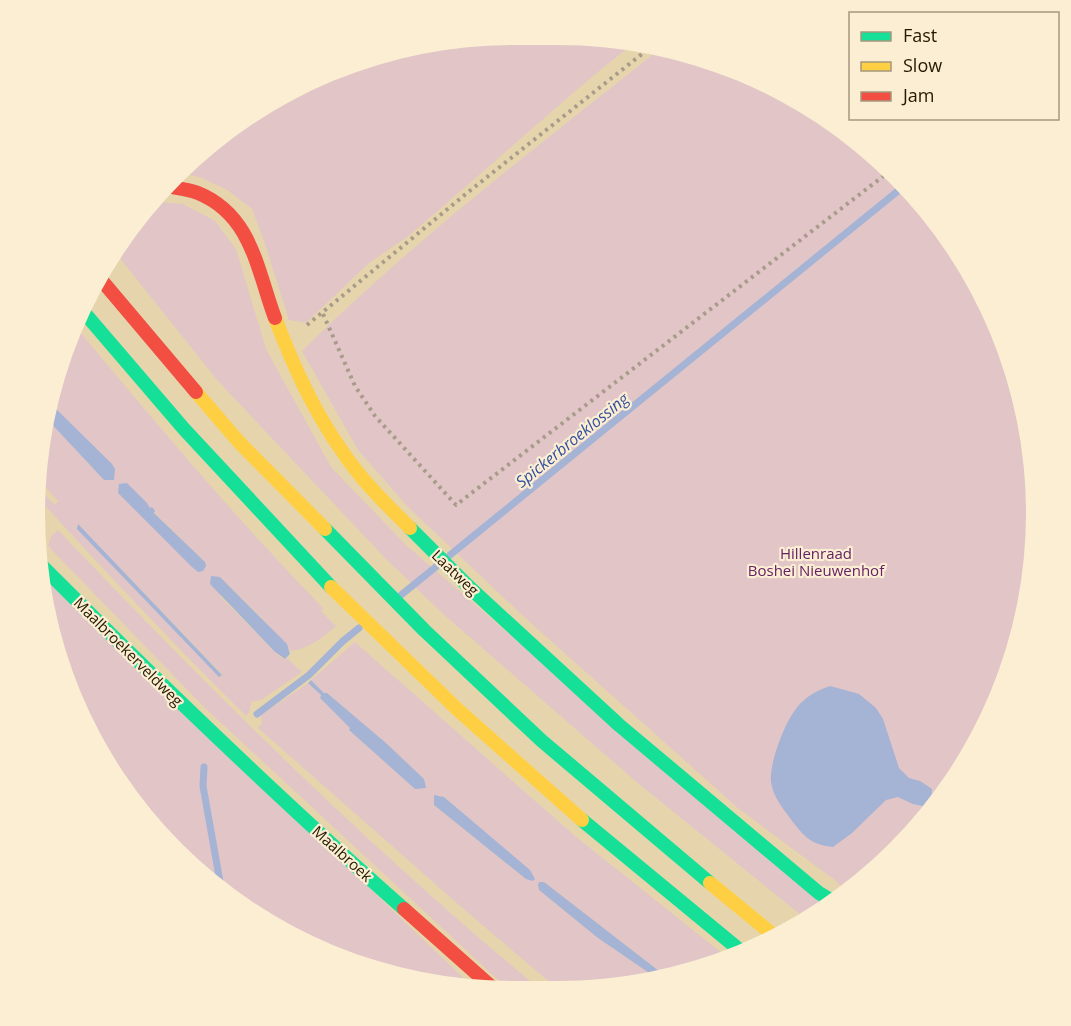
<svg xmlns="http://www.w3.org/2000/svg" width="1071" height="1026" font-family="'Open Sans',sans-serif">
<rect width="100%" height="100%" fill="#e6d5ac"/>
<!-- green -->
<g fill="#e1c5c7" fill-rule="evenodd">
<path d="M 620,39 L 635,42 L 588,80 L 410,235 L 369,263 L 306,323 L 289,320 L 264,241 L 252,209 L 226,189 L 199,177 L 180,173 L 222,133 L 330,71 L 419,44 Z"/>
<path d="M 661,48 L 711,60 L 797,98 L 873,153 L 937,221 L 987,301 L 1020,389 L 1035,481 L 1032,575 L 1011,666 L 973,752 L 918,828 L 848,893 L 836,881 L 739,809 L 522,615 L 408,507 L 358,450 L 302,351 C 413,241 538,146 661,48 Z"/>
<path d="M 151,201 L 183,204 L 215,221 L 236,249 L 266,349 L 331,467 L 406,545 L 826,907 L 806,919 L 640,785 L 442,613 L 386,559 L 218,381 L 115,252 Z"/>
<path d="M 75,326 C 155,422 236,519 323,608 L 321,611 L 336,626 C 323,637 309,649 291,651 L 261,617 L 220,577 L 220,596 L 280,657 L 285,659 L 287,658 L 302,672 L 261,700 L 251,702 L 250,711 L 246,716 C 174,645 105,571 37,497 L 37,487 L 55,505 L 58,501 L 38,479 L 39,451 L 46,418 L 104,480 L 114,479 L 114,469 L 50,403 L 60,360 ZM 118,493 L 150,508 L 205,562 L 198,572 ZM 115,563 L 222,674 L 220,677 L 112,566 Z"/>
<path d="M 58,530 C 211,691 369,848 541,990 L 509,990 L 203,706 L 50,548 L 48,545 L 52,535 Z"/>
<path d="M 42,575 L 476,990 L 389,975 L 302,942 L 221,892 L 153,828 L 98,752 L 60,666 Z"/>
<path d="M 355,642 L 575,836 L 728,958 L 682,975 L 668,978 L 544,882 L 539,890 L 598,938 L 658,979 L 590,990 L 559,990 L 467,912 L 258,728 L 262,723 L 261,715 L 308,683 L 321,695 L 320,698 L 351,728 L 349,730 L 415,789 L 424,779 L 386,743 L 327,693 L 324,693 L 311,680 ZM 439,795 L 444,797 L 533,874 L 526,879 L 434,805 Z"/>
</g>
<!-- water -->
<g fill="#a5b3d5">
<path d="M 50,403 L 112,464 L 115,469 L 114,480 L 104,480 L 46,418 Z"/>
<path d="M 127,483 L 146,502 L 150,508 L 152,507 L 155,511 L 154,513 L 205,562 L 206,566 L 203,571 L 198,572 L 192,567 L 118,493 L 119,484 Z"/>
<path d="M 78,524 L 222,675 L 219,677 L 77,529 Z"/>
<path d="M 211,576 L 220,577 L 287,644 L 290,654 L 285,659 L 275,652 L 210,584 Z"/>
<path d="M 311,680 L 324,693 L 327,693 L 386,743 L 424,779 L 426,788 L 415,789 L 349,730 L 350,728 L 320,698 L 321,695 L 308,683 Z"/>
<path d="M 830,686 L 859,694 L 876,708 L 883,719 L 899,768 L 909,778 L 920,781 L 932,789 L 931,804 L 927,807 L 913,804 L 898,797 L 886,800 L 852,833 L 833,847 C 813,845 805,838 793,822 C 784,810 773,797 771,782 C 769,762 787,715 802,702 C 810,694 819,690 830,686 Z"/>
<path d="M 434,795 L 444,797 L 530,870 L 535,879 L 533,881 L 526,879 L 434,805 Z"/>
<path d="M 539,882 L 544,882 L 668,978 L 658,979 L 598,938 L 539,890 L 538,885 Z"/>
</g>
<g fill="none" stroke-linecap="round" stroke-linejoin="round">
<!-- stream -->
<g stroke="#a5b3d5" stroke-width="7">
<path d="M 450,555 L 904,186"/>
<path d="M 401,595 L 437,566"/>
<path d="M 257,714 L 309,675 L 343,641 L 359,628"/>
<path d="M 204,767 L 203,786 L 222,893"/>
</g>
<!-- path -->
<g stroke="#a89b8a" stroke-width="4" stroke-dasharray="3 4.5" stroke-linecap="butt">
<path d="M 323,314 L 355,386 L 375,416 L 456,505 L 890,171"/>
<path d="M 307,325 L 467,193 L 652,46"/>
</g>
<!-- fast -->
<g stroke="#16e098" stroke-width="14">
<path d="M 82,310 L 184,429 L 331,587"/>
<path d="M 410,528 L 469,587 L 619,725 L 819,893 L 834,902"/>
<path d="M 325,529 L 424,630 L 542,741 L 710,883"/>
<path d="M 39,563 C 158,682 278,798 404,909"/>
<path d="M 582,820 L 742,952"/>
</g>
<!-- slow -->
<g stroke="#ffcf43" stroke-width="14">
<path d="M 275,318 C 293,365 313,410 342,451 C 361,480 386,504 410,528"/>
<path d="M 196,392 L 238,441 L 325,529"/>
<path d="M 331,587 L 457,709 L 582,820"/>
<path d="M 710,883 L 777,938"/>
</g>
<!-- jam -->
<g stroke="#f24e42" stroke-width="14">
<path d="M 166,186 C 176,188 188,189 198,193 C 252,215 257,270 275,318"/>
<path d="M 98,276 L 196,392"/>
<path d="M 404,909 L 495,990"/>
</g>
</g>
<g text-anchor="middle" stroke-width="4.5" stroke-linejoin="round" paint-order="stroke">
<!-- park labels -->
<g font-size="15" fill="#652267" stroke="#fbeed2">
<text x="816" y="559">Hillenraad<tspan x="816" dy="17">Boshei Nieuwenhof</tspan></text>
</g>
<!-- street labels -->
<g font-size="15" fill="#241800" stroke="#fbeed2">
<text transform="translate(455 573) rotate(44)" y="5">Laatweg</text>
<text transform="translate(128 652) rotate(45)" y="5">Maalbroekerveldweg</text>
<text transform="translate(342 854) rotate(42)" y="5">Maalbroek</text>
</g>
<!-- water labels -->
<g font-size="16" font-style="italic" fill="#3551a0" stroke="#fbeed2">
<text transform="translate(572 440) rotate(-39)" y="6">Spickerbroeklossing</text>
</g>
</g>
<!-- crop -->
<path d="M0 0H1071V1026H0ZM513 45H558A468 468 0 0 1 1026 513V513A468 468 0 0 1 558 981H513A468 468 0 0 1 45 513V513A468 468 0 0 1 513 45Z" fill="#fbeed2" fill-rule="evenodd"/>
<!-- legend -->
<rect x="849" y="12" width="210" height="108" fill="#fbeed2" stroke="#a5987e" stroke-width="1.5"/>
<rect x="861" y="32" width="30" height="9" fill="#16e098" stroke="#a5987e" stroke-width="1.5"/>
<text x="903" y="42" font-size="18" fill="#241800">Fast</text>
<rect x="861" y="62" width="30" height="9" fill="#ffcf43" stroke="#a5987e" stroke-width="1.5"/>
<text x="903" y="72" font-size="18" fill="#241800">Slow</text>
<rect x="861" y="92" width="30" height="9" fill="#f24e42" stroke="#a5987e" stroke-width="1.5"/>
<text x="903" y="102" font-size="18" fill="#241800">Jam</text>
</svg>
